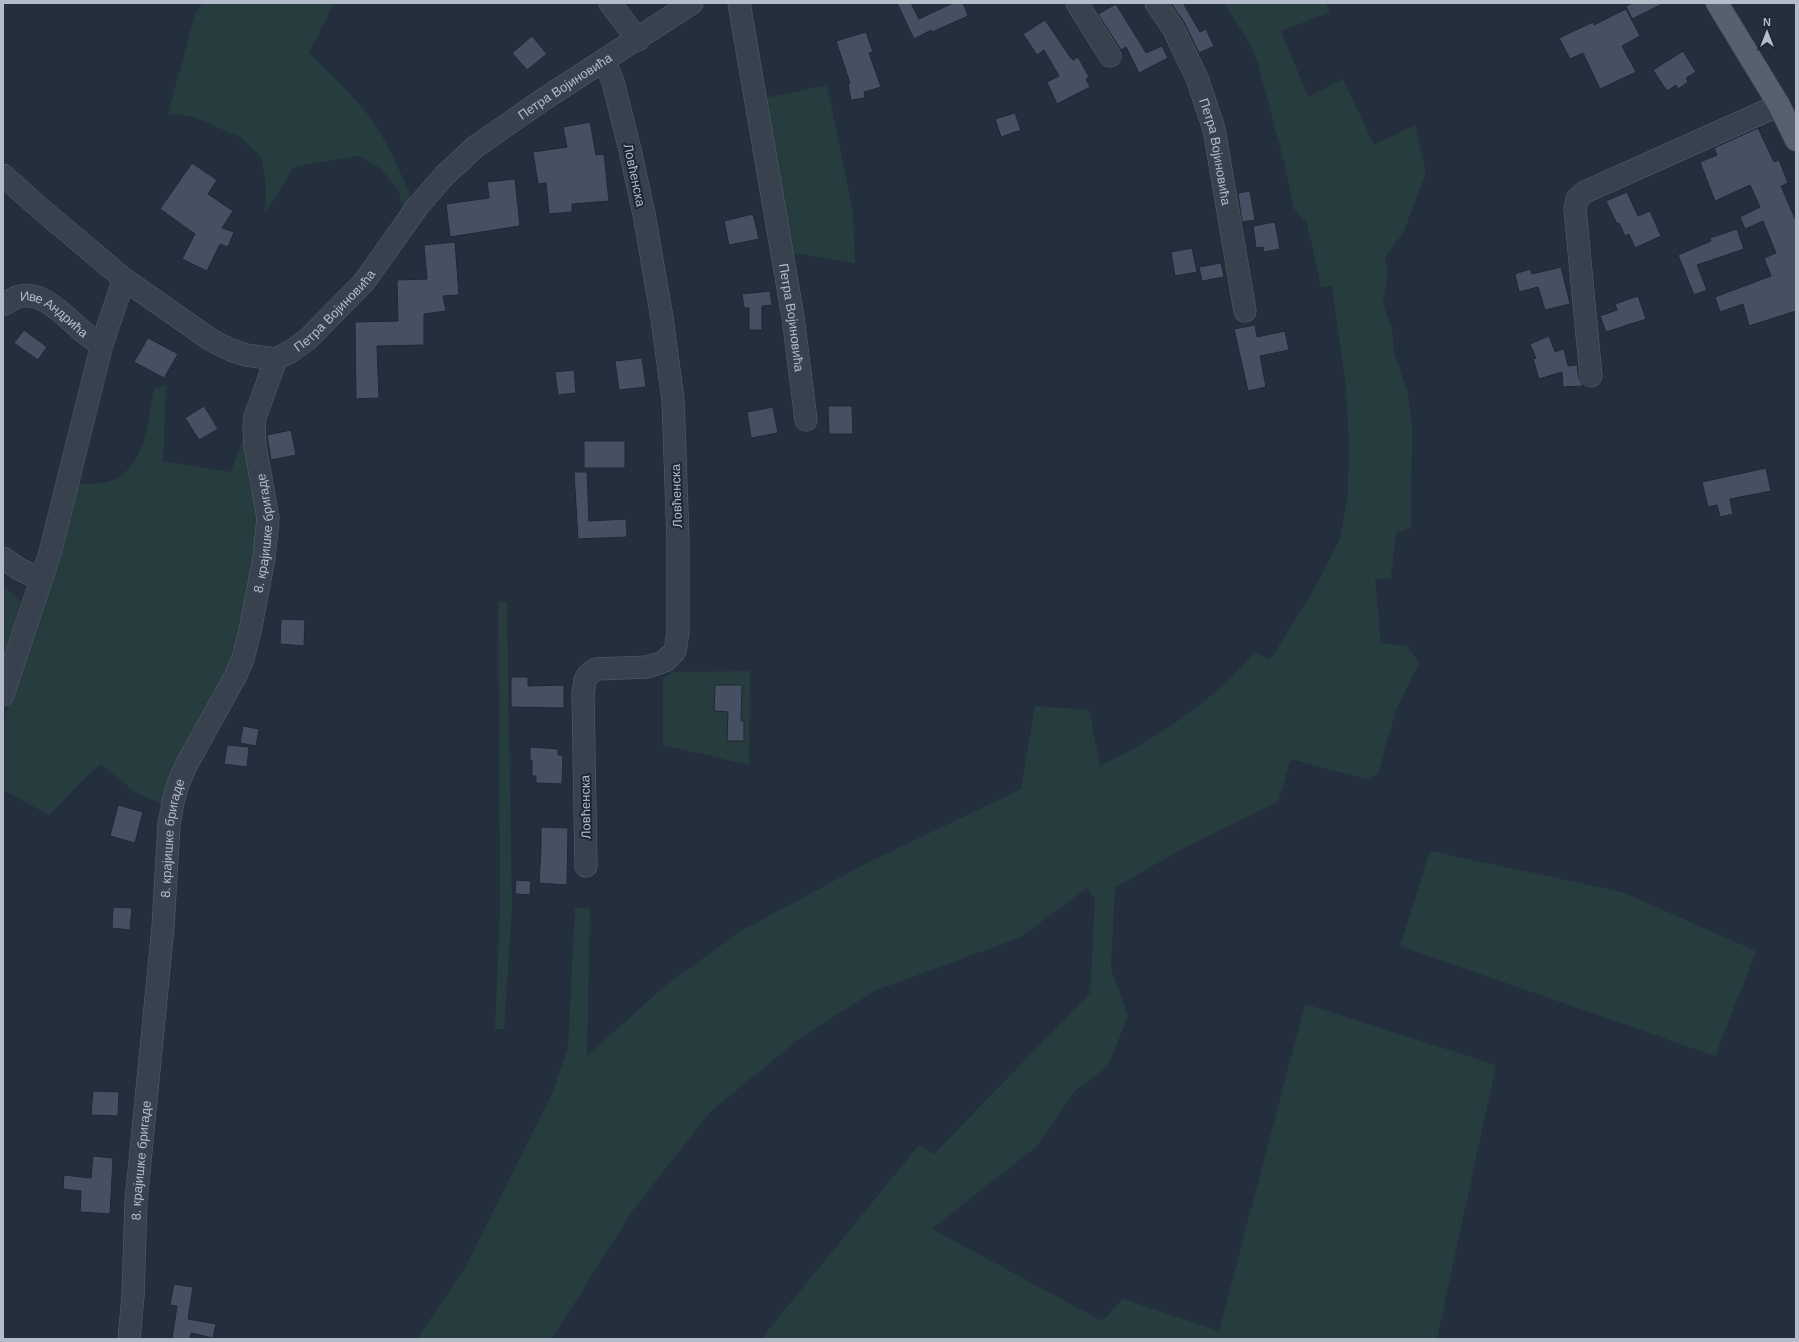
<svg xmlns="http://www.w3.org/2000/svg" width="1799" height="1342" font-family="Arial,sans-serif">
<rect width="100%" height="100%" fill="#242f3e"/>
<!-- green -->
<g fill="#263c3f">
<path d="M 203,3 L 334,3 L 309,53 C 332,76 357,98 375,125 C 391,149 402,176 413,202 L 403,212 L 399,191 L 380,168 L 358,156 L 294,167 L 265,213 L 266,186 L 261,157 L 240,137 L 192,116 L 168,114 L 195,14 Z"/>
<path d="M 1224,3 L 1325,3 L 1331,12 L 1281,31 L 1308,97 L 1343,79 L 1374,145 L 1415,125 L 1426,173 L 1404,231 L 1385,258 L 1388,271 L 1383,304 L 1392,328 L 1394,353 L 1407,390 L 1412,425 L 1411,528 L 1396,532 L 1391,578 L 1375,580 L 1381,643 L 1407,646 L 1419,663 L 1396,710 L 1378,774 L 1366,779 L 1291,759 L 1278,802 L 1178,851 L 1115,888 L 1111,969 L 1128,1016 L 1108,1066 L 1075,1091 L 1037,1146 L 932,1229 L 1102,1321 L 1123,1299 L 1219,1331 L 1305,1004 L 1496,1065 L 1437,1339 L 761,1339 L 919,1145 L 934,1154 L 1090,993 L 1095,899 L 1087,888 L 1019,938 L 874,991 L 798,1040 L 711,1111 L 633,1210 L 552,1339 L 417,1339 L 466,1266 L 552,1094 L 568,1047 L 575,908 L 590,907 L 587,1056 L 666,985 L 741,931 L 865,864 L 1021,789 L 1035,706 L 1089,710 L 1100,766 C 1144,745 1187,718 1223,685 C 1235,674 1245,663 1255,652 L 1270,660 L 1312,593 L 1340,539 L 1348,494 L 1349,442 L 1346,388 L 1332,286 L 1321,287 L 1307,223 L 1294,209 L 1284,162 L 1258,64 L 1250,44 Z"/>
<path d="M 827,85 L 853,212 L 855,263 L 789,252 L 765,98 Z"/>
<path d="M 166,385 L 163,461 L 231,472 L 247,428 L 262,538 L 242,641 L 164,804 L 136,793 L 101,764 L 90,773 L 49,815 L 3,790 L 3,725 L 70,484 C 83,484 100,485 113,480 C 146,466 148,420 154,389 Z"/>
<path d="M 3,585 L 21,602 L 3,663 Z"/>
<path d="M 498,602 L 507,602 L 512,908 L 504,1029 L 495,1029 L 500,908 Z"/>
<path d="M 750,671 L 749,765 L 663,745 L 663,678 L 674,672 Z"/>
<path d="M 1430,851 L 1622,892 L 1756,951 L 1715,1056 L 1400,946 Z"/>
</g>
<!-- building -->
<g fill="#455162" stroke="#1f2835">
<path d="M 897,3 L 911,3 L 919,19 L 953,3 L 963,3 L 968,16 L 932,32 L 931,30 L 914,39 Z"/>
<path d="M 1171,3 L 1183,3 L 1200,32 L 1206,29 L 1214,46 L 1199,53 L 1184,22 Z"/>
<path d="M 1633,3 L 1664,3 L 1632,19 L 1626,6 Z"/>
<path d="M 1116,4 L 1146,53 L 1162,46 L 1168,58 L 1139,73 L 1126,47 L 1121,50 L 1098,14 Z"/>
<path d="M 1626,9 L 1640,36 L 1622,46 L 1636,72 L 1600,89 L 1583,53 L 1570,59 L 1559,38 L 1593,22 L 1594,25 Z"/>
<path d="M 1045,20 L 1070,57 L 1073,60 L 1078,57 L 1089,77 L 1086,79 L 1090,87 L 1057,104 L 1047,82 L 1059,76 L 1044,50 L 1037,55 L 1023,34 Z"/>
<path d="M 866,32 L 873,52 L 869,53 L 881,87 L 864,92 L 865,98 L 851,100 L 848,84 L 850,83 L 836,41 Z"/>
<path d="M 532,36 L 547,54 L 527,70 L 512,53 Z"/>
<path d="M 1683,51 L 1696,72 L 1686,78 L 1688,82 L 1678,89 L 1676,85 L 1667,91 L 1653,70 Z"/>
<path d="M 1015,113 L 1021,130 L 1001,137 L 995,119 Z"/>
<path d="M 590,122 L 596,155 L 604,154 L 609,201 L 572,204 L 572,212 L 549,214 L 546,183 L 538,184 L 533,152 L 567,147 L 563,127 Z"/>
<path d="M 1758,128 L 1774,162 L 1779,160 L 1788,183 L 1781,186 L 1796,221 L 1796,311 L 1749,326 L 1743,304 L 1720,312 L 1715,297 L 1771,276 L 1764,258 L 1776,253 L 1763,221 L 1745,229 L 1740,217 L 1760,207 L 1750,185 L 1715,201 L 1700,162 L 1717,155 L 1714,148 Z"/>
<path d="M 192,163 L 217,180 L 208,194 L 233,211 L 222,228 L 234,232 L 228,247 L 220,244 L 207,271 L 182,259 L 195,234 L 160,209 Z"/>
<path d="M 515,179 L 520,226 L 450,237 L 446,204 L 489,198 L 487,182 Z"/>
<path d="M 1250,191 L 1255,220 L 1242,222 L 1238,193 Z"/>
<path d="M 1627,192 L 1638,216 L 1650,211 L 1661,236 L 1635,248 L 1629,234 L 1625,236 L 1619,223 L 1617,224 L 1606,201 Z"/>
<path d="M 753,214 L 759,239 L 729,245 L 724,221 Z"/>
<path d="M 1275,222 L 1280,249 L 1264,252 L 1263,247 L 1256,248 L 1253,226 Z"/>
<path d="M 1737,229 L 1744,249 L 1697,265 L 1707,290 L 1694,295 L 1678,255 L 1711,241 L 1710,238 Z"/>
<path d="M 455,242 L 459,295 L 443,296 L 446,311 L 424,314 L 424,345 L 377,346 L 379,398 L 356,399 L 355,322 L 398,321 L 397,280 L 427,279 L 424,245 Z"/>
<path d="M 1192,248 L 1197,272 L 1175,276 L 1171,252 Z"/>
<path d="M 1221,263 L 1224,277 L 1202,281 L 1199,267 Z"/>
<path d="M 1561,267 L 1570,304 L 1545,310 L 1538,287 L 1519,292 L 1515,274 L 1530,269 L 1532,274 Z"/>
<path d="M 770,291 L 772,305 L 762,306 L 762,330 L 749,330 L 749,308 L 744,308 L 742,294 Z"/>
<path d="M 1638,296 L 1646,319 L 1606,332 L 1600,316 L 1617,310 L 1615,304 Z"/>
<path d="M 1255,325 L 1257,337 L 1285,331 L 1289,350 L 1260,356 L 1266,387 L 1248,391 L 1234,329 Z"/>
<path d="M 24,330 L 47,347 L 38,360 L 14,343 Z"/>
<path d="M 1549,336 L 1555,352 L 1564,349 L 1568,366 L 1577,365 L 1579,378 L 1583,386 L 1563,387 L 1562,372 L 1539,379 L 1533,359 L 1536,358 L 1530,344 Z"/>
<path d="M 148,338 L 178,354 L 164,378 L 134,362 Z"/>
<path d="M 642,358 L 646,387 L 619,390 L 615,361 Z"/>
<path d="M 574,370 L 576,393 L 558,395 L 555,372 Z"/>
<path d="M 204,406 L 218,429 L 199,440 L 185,418 Z"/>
<path d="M 828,406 L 852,406 L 853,434 L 829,434 Z"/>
<path d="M 773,407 L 778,433 L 751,438 L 747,412 Z"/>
<path d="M 291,430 L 296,455 L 271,460 L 267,435 Z"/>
<rect x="584" y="441" width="41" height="27"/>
<path d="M 1766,468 L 1771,491 L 1730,499 L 1733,514 L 1720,517 L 1717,505 L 1708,507 L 1702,482 Z"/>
<path d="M 574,472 L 587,472 L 589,521 L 626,519 L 627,537 L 578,539 Z"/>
<path d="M 281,619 L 305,620 L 304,646 L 280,644 Z"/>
<path d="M 511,677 L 528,677 L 528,686 L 564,685 L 564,708 L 511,707 Z"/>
<path d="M 715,685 L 742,685 L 741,721 L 744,721 L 744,741 L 727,741 L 728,712 L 714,711 Z"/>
<path d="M 243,726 L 259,729 L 256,746 L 240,743 Z"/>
<path d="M 227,745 L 249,747 L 247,767 L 224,764 Z"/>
<path d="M 530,747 L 558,749 L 558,755 L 563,755 L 562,784 L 536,783 L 536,776 L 532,776 L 532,760 L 530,760 Z"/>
<path d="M 118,805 L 143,812 L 135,843 L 110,836 Z"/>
<path d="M 541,827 L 568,828 L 567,885 L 539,883 L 541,849 Z"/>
<path d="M 516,880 L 531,881 L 530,895 L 515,894 Z"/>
<path d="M 113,907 L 132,908 L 130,930 L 112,928 Z"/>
<path d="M 93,1091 L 119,1092 L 118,1116 L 91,1115 Z"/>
<path d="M 93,1156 L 113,1158 L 110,1214 L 80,1212 L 81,1191 L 63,1189 L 64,1175 L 91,1178 Z"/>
<path d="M 174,1284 L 193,1287 L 188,1319 L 216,1324 L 213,1338 L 191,1333 L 190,1339 L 172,1339 L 177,1306 L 170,1305 Z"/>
</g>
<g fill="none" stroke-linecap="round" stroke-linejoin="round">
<defs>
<g id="minor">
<path d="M 610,3 L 638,40"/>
<path id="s1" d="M 739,3 L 793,317 L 806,420"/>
<path d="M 1077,3 L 1110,56"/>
<path id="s2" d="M 1156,3 L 1173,28 L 1197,78 L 1214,129 L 1245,311"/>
<path id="s3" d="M 3,175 L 35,204 L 124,279 L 211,340 L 231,350 L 246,355 L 276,359 L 290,352 L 308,339 L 364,282 L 418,206 L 444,176 L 475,147 L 544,99 L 692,3"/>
<path id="s4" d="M 3,305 C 8,302 12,299 17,297 C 50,287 75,333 102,344"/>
<path d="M 1591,376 L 1575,209 L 1577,199 L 1585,192 L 1779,105"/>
<path d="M 3,558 L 19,569 L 40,579"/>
<path d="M 3,695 L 50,553 L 102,344 L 124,279"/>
<path d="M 586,866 L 583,694 L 585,680 L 588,675 L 596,669 L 648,667 L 665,661 L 675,651 L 678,632 L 678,539 L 673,400 L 662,318 L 644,214 L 630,150 L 613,82 L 605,61"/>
<path id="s5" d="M 129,1339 L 133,1296 L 136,1202 L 163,927 L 169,824 L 173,802 L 179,781 L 188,762 L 235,677 L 243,659 L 250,631 L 264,558 L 268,518 L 255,445 L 254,429 L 255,417 L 276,359"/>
</g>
<path id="major" d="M 1717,3 L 1779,105 L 1796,140"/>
</defs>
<!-- minor casing -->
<use href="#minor" stroke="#565f6c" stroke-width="23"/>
<!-- major casing -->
<use href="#major" stroke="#414a57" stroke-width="23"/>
<!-- minor -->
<use href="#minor" stroke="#38414e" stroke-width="22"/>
<!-- major -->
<use href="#major" stroke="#56606e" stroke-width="22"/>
</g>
<g text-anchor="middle" stroke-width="4" stroke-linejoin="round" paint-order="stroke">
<!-- street labels -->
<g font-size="13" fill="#b4bcc9" stroke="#1d2633">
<text dy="5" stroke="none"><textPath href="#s3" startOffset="736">Петра Војиновића</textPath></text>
<text dy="5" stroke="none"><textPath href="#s2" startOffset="162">Петра Војиновића</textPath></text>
<text transform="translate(635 175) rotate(78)" y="5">Ловћенска</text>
<text dy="5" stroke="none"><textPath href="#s3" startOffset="411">Петра Војиновића</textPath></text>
<text dy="5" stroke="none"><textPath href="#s1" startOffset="319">Петра Војиновића</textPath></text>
<text dy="5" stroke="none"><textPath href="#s4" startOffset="59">Иве Андрића</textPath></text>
<text transform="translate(676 496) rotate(-92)" y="5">Ловћенска</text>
<text dy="5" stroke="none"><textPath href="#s5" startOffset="827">8. крајишке бригаде</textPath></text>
<text transform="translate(585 807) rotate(-91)" y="5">Ловћенска</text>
<text dy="5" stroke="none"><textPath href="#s5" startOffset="503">8. крајишке бригаде</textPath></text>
<text dy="5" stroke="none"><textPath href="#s5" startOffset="179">8. крајишке бригаде</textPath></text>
</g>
</g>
<!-- border -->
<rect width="1799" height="1342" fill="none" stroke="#b4bcc9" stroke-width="8"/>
<!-- north arrow -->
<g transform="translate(1767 32)" stroke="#1d2633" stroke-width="3" paint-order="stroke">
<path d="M0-3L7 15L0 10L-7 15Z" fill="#b4bcc9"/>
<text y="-6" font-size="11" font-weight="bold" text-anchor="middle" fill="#b4bcc9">N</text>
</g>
</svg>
